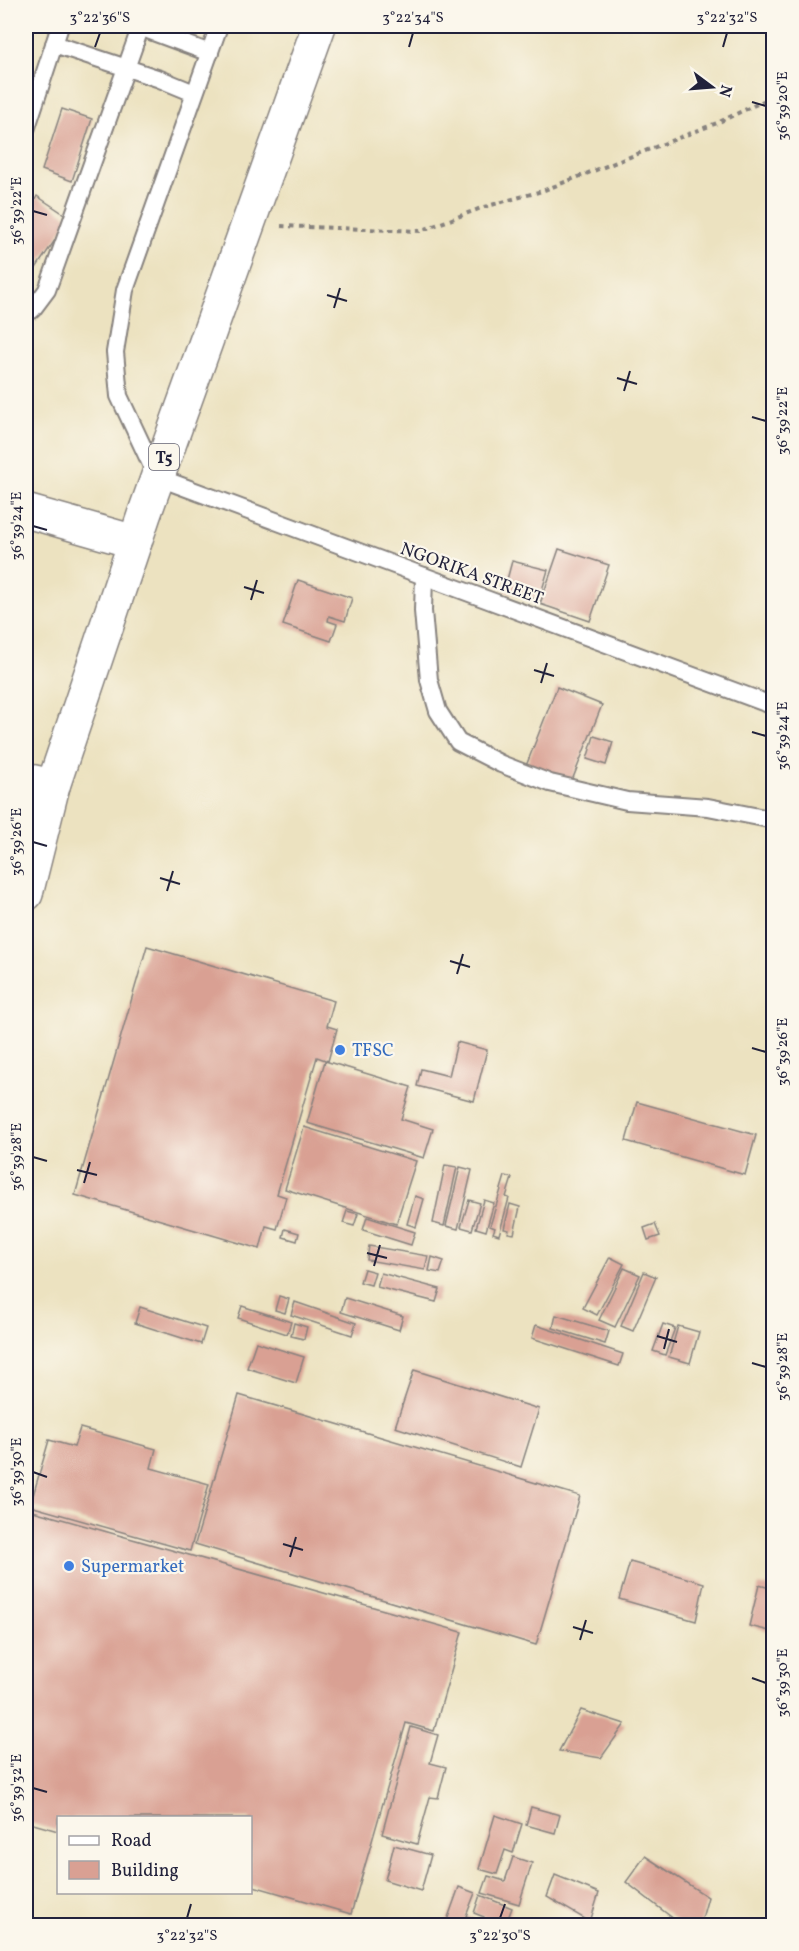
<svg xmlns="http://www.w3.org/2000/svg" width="799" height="1951" font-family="Vollkorn,serif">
<rect width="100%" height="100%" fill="#fbf7ec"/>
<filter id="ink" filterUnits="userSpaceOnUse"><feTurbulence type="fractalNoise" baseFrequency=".0167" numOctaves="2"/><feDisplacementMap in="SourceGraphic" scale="12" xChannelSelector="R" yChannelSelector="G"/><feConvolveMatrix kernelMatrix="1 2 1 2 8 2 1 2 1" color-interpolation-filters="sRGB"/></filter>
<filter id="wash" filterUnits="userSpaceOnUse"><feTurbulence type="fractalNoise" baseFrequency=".008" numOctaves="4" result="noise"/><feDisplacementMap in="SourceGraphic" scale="24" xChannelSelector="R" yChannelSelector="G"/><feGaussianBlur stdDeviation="1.35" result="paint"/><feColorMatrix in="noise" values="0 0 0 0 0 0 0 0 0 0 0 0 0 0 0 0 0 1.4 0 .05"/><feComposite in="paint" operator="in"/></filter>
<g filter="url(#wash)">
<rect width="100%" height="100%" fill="#ece2c0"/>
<g id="blocks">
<!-- building -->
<g fill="#d9a093">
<path d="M 62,109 L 92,119 L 72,181 L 42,170 Z"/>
<path d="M 37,196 L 70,218 L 32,274 L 26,271 L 26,217 Z"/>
<path d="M 559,549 L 609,565 L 590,621 L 540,604 Z"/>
<path d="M 512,561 L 548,570 L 539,600 L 504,591 Z"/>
<path d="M 298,580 L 352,598 L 345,621 L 329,616 L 328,621 L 337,624 L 331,641 L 283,625 Z"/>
<path d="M 557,687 L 602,705 L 571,783 L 526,766 Z"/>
<path d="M 594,736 L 613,742 L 606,765 L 587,759 Z"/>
<path d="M 147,946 L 334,1001 L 327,1026 L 337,1029 L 328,1061 L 317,1057 L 277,1194 L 286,1197 L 277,1229 L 266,1226 L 260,1249 L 75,1195 Z"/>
<path d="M 457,1042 L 487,1050 L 474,1101 L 417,1086 L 421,1069 L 449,1076 Z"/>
<path d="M 325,1061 L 411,1087 L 401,1119 L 433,1129 L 424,1158 L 307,1123 Z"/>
<path d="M 637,1102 L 756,1135 L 745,1175 L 626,1141 Z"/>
<path d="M 304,1127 L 416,1161 L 396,1224 L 285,1189 Z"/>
<path d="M 445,1165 L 457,1167 L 444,1226 L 433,1223 Z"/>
<path d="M 460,1167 L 472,1170 L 458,1229 L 446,1226 Z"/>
<path d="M 505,1176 L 512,1178 L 506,1197 L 509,1198 L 499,1235 L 493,1233 L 495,1228 L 490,1226 Z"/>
<path d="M 415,1196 L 424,1199 L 416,1227 L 407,1224 Z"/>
<path d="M 469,1200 L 480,1203 L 472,1230 L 461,1227 Z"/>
<path d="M 484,1200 L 494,1203 L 486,1231 L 476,1228 Z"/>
<path d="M 510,1204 L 520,1207 L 514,1234 L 508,1233 L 509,1230 L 504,1229 Z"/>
<path d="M 347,1211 L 358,1214 L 354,1226 L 343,1223 Z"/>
<path d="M 367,1217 L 415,1232 L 411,1245 L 363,1230 Z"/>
<path d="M 655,1224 L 660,1236 L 648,1240 L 644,1228 Z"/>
<path d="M 285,1229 L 299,1233 L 297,1241 L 283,1237 Z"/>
<path d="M 369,1246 L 428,1256 L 425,1270 L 367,1260 Z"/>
<path d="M 432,1257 L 444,1261 L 440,1273 L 429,1271 Z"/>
<path d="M 610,1257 L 624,1264 L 597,1315 L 583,1308 Z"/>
<path d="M 624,1268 L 640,1275 L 615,1327 L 599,1320 Z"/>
<path d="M 364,1269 L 375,1272 L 371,1285 L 360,1282 Z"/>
<path d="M 644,1272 L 656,1277 L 633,1331 L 621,1326 Z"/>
<path d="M 381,1273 L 440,1289 L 436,1302 L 377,1287 Z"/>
<path d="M 279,1296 L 289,1299 L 285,1313 L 275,1310 Z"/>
<path d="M 345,1298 L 403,1316 L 399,1330 L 341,1312 Z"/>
<path d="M 295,1302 L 356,1323 L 352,1335 L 291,1315 Z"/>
<path d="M 242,1306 L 291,1322 L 287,1334 L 238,1318 Z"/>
<path d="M 140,1307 L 206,1328 L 201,1344 L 135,1323 Z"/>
<path d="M 556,1315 L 609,1331 L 605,1344 L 553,1328 Z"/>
<path d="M 294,1323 L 307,1327 L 304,1339 L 291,1336 Z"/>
<path d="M 663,1324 L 675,1328 L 665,1355 L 653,1351 Z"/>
<path d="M 536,1325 L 623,1354 L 619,1366 L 532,1338 Z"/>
<path d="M 678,1326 L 699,1332 L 690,1363 L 669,1357 Z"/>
<path d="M 256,1342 L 304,1357 L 296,1383 L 247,1368 Z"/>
<path d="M 414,1370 L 539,1409 L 521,1467 L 395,1427 Z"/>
<path d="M 239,1395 L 580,1496 L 536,1645 L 195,1544 Z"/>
<path d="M 80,1428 L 156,1449 L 151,1468 L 209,1484 L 190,1551 L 30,1506 L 49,1440 L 74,1447 Z"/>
<path d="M 26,1509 L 462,1632 L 434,1731 L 406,1723 L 351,1914 L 250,1885 L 250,1818 L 58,1818 L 58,1831 L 26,1822 Z"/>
<path d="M 630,1562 L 704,1583 L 696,1621 L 619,1599 Z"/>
<path d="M 759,1585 L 774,1589 L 774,1632 L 749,1626 Z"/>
<path d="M 581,1710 L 625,1724 L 601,1758 L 559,1751 Z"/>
<path d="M 411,1727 L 438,1735 L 430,1763 L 446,1767 L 438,1798 L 430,1797 L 417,1844 L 382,1834 Z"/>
<path d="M 531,1807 L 560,1815 L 555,1833 L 526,1825 Z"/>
<path d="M 495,1815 L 522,1824 L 513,1853 L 505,1850 L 497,1874 L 479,1869 Z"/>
<path d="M 394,1845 L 431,1855 L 421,1891 L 385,1880 Z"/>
<path d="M 645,1856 L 708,1897 L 700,1926 L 683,1926 L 626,1882 Z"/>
<path d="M 513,1857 L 532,1863 L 519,1904 L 482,1893 L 488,1876 L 505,1881 Z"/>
<path d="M 555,1875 L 599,1893 L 590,1922 L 547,1897 Z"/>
<path d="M 459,1887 L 475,1893 L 466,1916 L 474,1919 L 471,1926 L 445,1926 Z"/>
<path d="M 480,1895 L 512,1908 L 505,1926 L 481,1926 L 484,1917 L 474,1913 Z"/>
</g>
</g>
</g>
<g filter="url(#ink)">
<use href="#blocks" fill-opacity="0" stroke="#87827e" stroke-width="1.5"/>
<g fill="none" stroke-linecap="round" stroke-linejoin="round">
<defs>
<g id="lane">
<path d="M 137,26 L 210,53"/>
<path d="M 219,26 L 125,290 L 115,352 L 119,396 L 157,477 L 774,706"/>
<path d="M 54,44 L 160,79 L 194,93"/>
<path d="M 26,130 L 60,26"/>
<path d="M 26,311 L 32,310 L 47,290 L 141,26"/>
<path d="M 424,576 L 423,611 L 429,680 L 438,711 L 458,742 L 501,764 L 550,783 L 627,801 L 708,807 L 774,820"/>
</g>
<g id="street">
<path d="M 26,511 L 135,542"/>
<path d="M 26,780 L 53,786"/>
</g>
<path id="highway" d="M 26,894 L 53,786 L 144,515 L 319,26"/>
</defs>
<!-- lane casing -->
<use href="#lane" stroke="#87827e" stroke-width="20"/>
<!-- street casing -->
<use href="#street" stroke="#87827e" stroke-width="36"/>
<!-- highway casing -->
<use href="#highway" stroke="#87827e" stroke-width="36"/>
<!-- path -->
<path stroke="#87827e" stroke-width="4" stroke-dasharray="4.5 4.5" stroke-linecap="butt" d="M 281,226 L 420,231 L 484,207 L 542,191 L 717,123 L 774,96"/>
<!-- lane -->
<use href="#lane" stroke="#fff" stroke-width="16"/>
<!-- street -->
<use href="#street" stroke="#fff" stroke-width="33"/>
<!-- highway -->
<use href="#highway" stroke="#fff" stroke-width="33"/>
</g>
</g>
<!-- ticks -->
<path fill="none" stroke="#22223b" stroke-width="2" d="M 95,47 L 100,33M 409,47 L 413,33M 723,47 L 727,33M 752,102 L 766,106M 33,211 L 47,215M 327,295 L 347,301M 334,308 L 340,288M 617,378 L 637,384M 624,391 L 630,371M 752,417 L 766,421M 33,526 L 47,530M 244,587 L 264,593M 251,600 L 257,580M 534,670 L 554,676M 541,683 L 547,663M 752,732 L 766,736M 33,842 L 47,846M 160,878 L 180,884M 167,891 L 173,871M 450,961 L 470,967M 457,974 L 463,954M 752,1048 L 766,1052M 33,1157 L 47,1161M 77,1170 L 97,1175M 84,1183 L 90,1162M 367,1253 L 387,1258M 374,1266 L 380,1245M 657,1336 L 677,1342M 664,1349 L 669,1329M 752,1363 L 766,1367M 33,1472 L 47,1477M 283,1544 L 303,1550M 290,1557 L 296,1537M 573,1627 L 593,1633M 580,1640 L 586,1620M 752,1678 L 766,1683M 33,1788 L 47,1792M 187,1918 L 191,1904M 500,1918 L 505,1904"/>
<!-- markers -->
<g fill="#3f7fe0" stroke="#fbf7ec" stroke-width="2">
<circle cx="340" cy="1050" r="6"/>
<circle cx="69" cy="1566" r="6"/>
</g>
<g text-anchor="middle" stroke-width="4.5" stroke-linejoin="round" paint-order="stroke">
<!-- shield labels -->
<rect fill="#fbf7ec" stroke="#636270" stroke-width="1.5" x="149" y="444" width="30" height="26" rx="4.5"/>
<g font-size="16" font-weight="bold" fill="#22223b">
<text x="164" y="463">T5</text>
</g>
<!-- street labels -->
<g font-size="18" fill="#22223b" stroke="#fbf7ec">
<text transform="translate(472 573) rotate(20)" y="6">NGORIKA STREET</text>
</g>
<!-- shop labels -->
<g font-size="18" fill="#366cbe" stroke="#fbf7ec" text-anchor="start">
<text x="352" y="1056">TFSC</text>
<text x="81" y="1572">Supermarket</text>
</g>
</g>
<!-- margin -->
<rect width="799" height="1951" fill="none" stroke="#fbf7ec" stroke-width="66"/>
<!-- legend -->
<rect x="57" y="1816" width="195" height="78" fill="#fbf7ec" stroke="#a4a2a5" stroke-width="1.5"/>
<rect x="69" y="1836" width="30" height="9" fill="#ffffff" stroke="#a4a2a5" stroke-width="1.5"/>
<text x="111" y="1846" font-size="18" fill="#22223b">Road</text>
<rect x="69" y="1861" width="30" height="18" fill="#d9a093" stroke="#a4a2a5" stroke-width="1.5"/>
<text x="111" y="1876" font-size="18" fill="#22223b">Building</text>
<!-- north arrow -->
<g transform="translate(712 87) rotate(106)" stroke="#fbf7ec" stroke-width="4.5" paint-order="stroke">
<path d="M0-4.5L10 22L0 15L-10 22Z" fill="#22223b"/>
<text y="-9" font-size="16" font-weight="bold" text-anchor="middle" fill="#22223b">N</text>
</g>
<rect x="33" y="33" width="733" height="1885" fill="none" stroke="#22223b" stroke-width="2"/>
<g font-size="15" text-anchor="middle" fill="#22223b">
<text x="100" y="22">3°22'36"S</text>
<text x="413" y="22">3°22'34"S</text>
<text x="727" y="22">3°22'32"S</text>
<text transform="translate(782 106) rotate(-90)" y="5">36°39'20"E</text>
<text transform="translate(16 211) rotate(-90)" y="5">36°39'22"E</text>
<text transform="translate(782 421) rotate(-90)" y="5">36°39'22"E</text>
<text transform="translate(16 526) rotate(-90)" y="5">36°39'24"E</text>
<text transform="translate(782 736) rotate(-90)" y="5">36°39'24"E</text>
<text transform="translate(16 842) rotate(-90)" y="5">36°39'26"E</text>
<text transform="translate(782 1052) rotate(-90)" y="5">36°39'26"E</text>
<text transform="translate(16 1157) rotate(-90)" y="5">36°39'28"E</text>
<text transform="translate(782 1367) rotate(-90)" y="5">36°39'28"E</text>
<text transform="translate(16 1472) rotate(-90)" y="5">36°39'30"E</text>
<text transform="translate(782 1683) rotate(-90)" y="5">36°39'30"E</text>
<text transform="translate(16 1788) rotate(-90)" y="5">36°39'32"E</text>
<text x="187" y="1940">3°22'32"S</text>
<text x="500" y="1940">3°22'30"S</text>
</g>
</svg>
